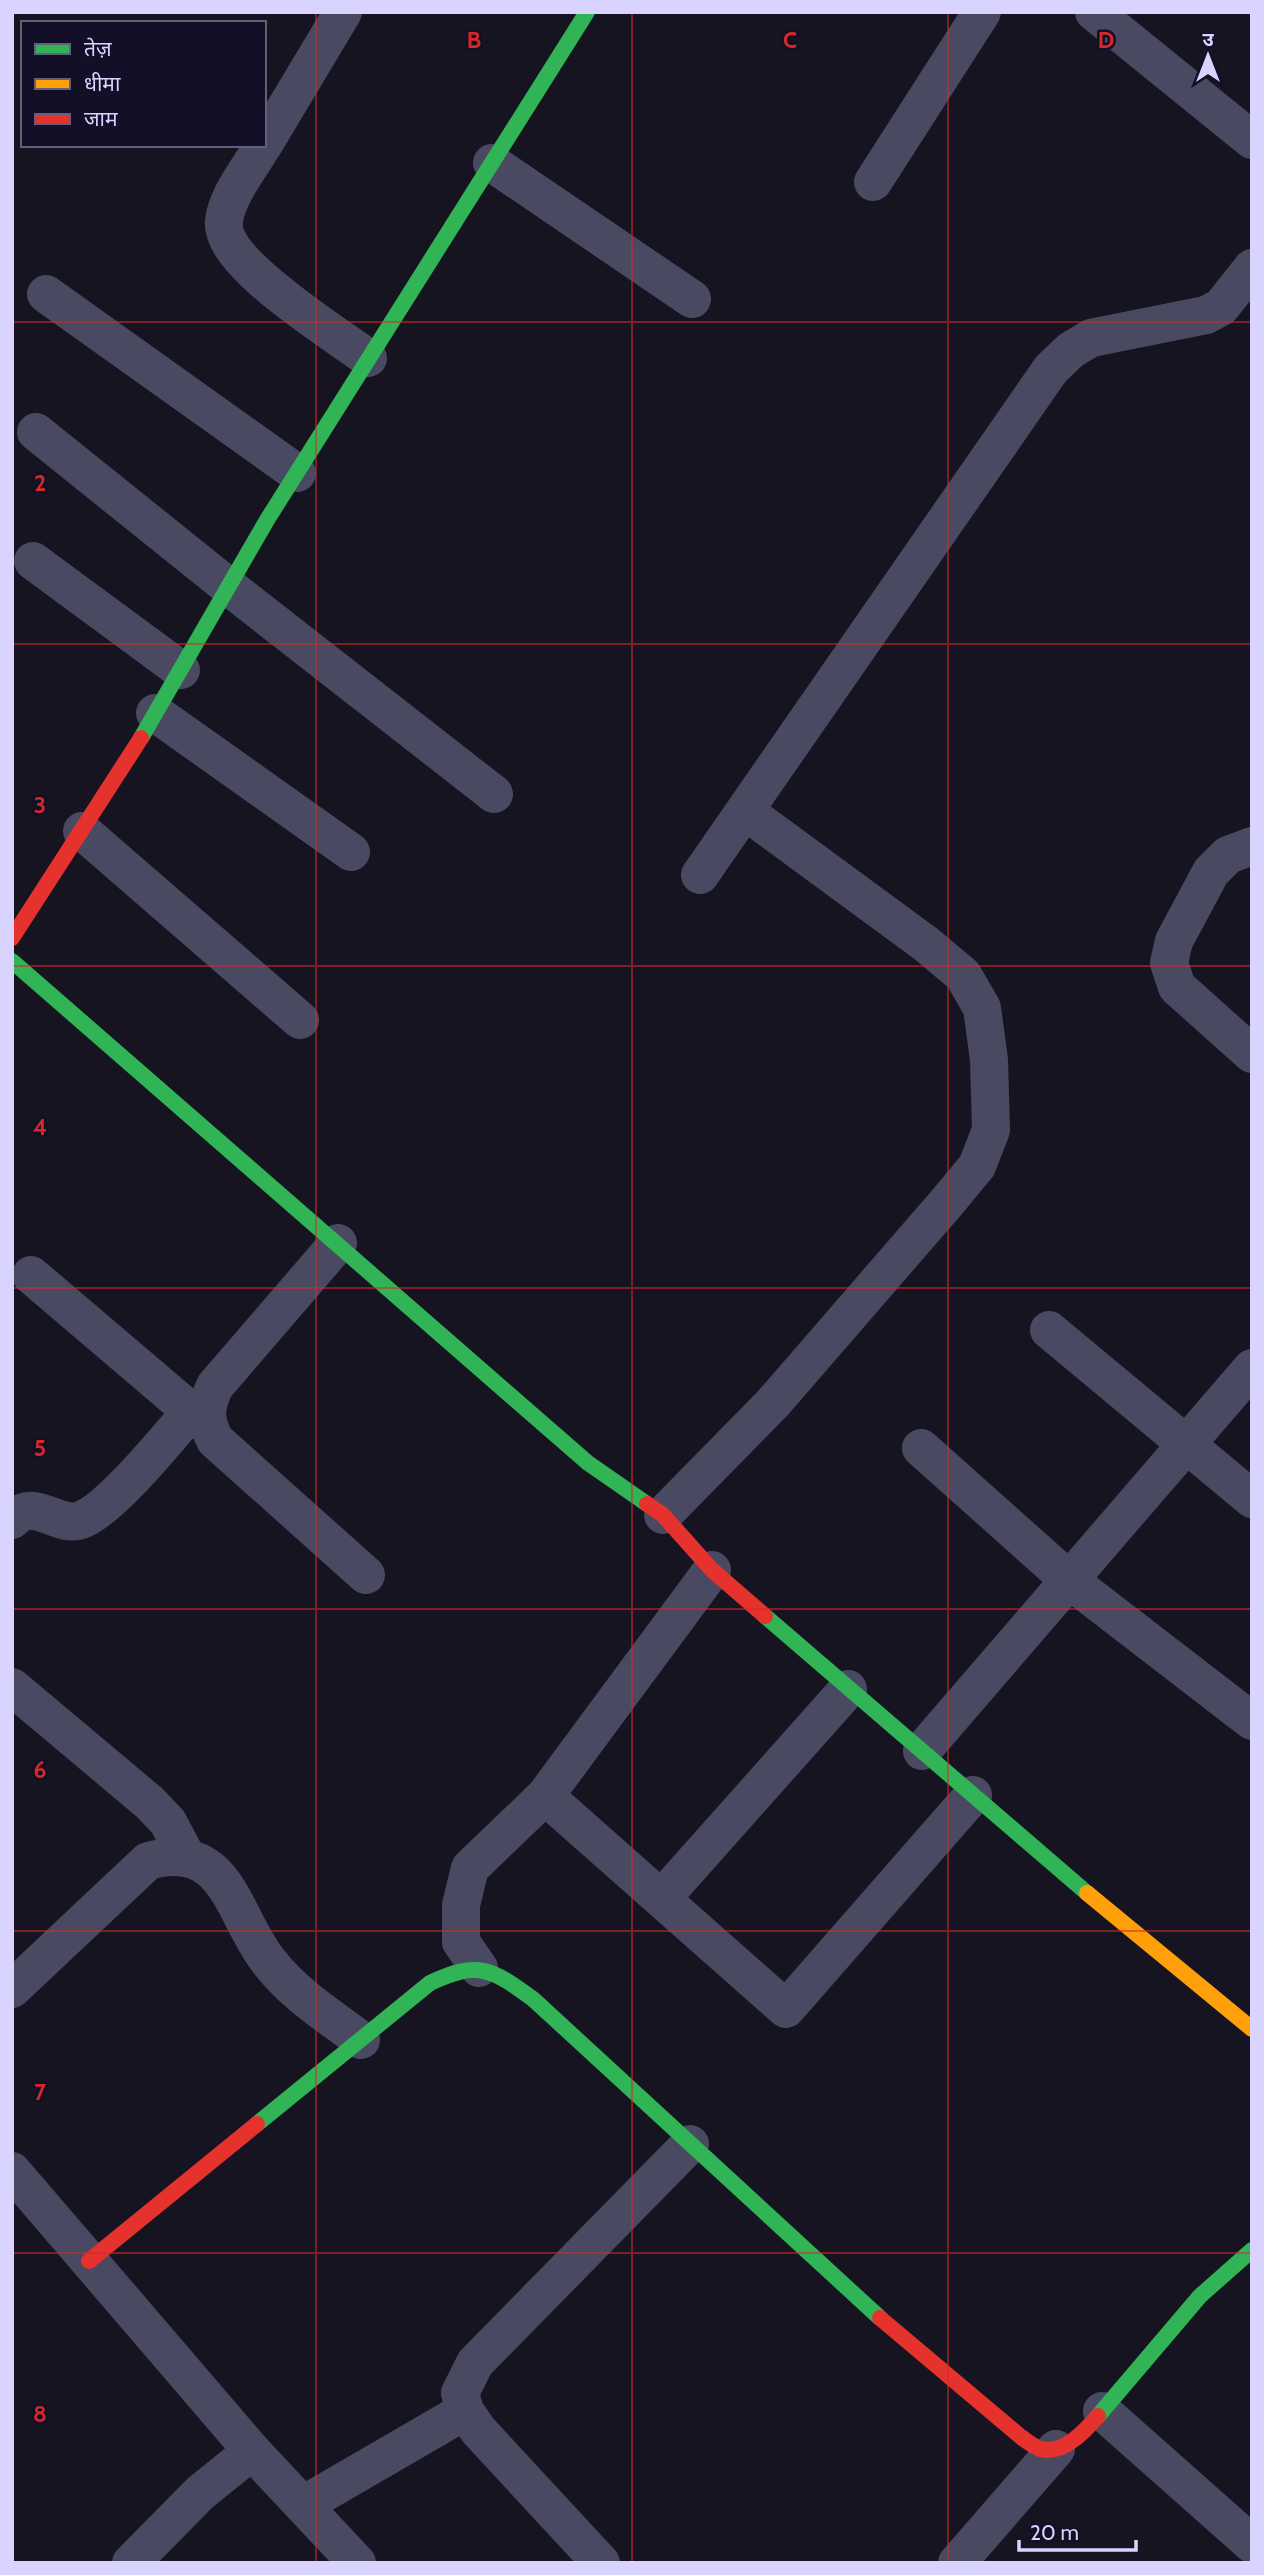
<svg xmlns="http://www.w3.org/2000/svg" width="1264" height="2575" font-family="Cabin,'Noto Sans Devanagari',sans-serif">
<rect width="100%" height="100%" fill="#161421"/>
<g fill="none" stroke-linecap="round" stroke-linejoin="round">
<!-- street -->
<g stroke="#4a4962" stroke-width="38">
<path d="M 1094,12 L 1252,140"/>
<path d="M 264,144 L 343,12"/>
<path d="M 263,145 C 250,168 227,195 224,221 C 219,263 336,334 368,358"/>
<path d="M 492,163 L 692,299"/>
<path d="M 873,182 L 982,12"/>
<path d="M 46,294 L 297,473"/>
<path d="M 36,432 L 229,587 L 494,794"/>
<path d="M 33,561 L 181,670"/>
<path d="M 155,713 L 351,852"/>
<path d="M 82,831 L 300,1020"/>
<path d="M 1252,846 L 1228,855 L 1211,872 L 1174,941 L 1169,963 L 1177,987 L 1252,1054"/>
<path d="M 700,875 L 1051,369 L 1071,350 L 1091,338 L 1206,315 L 1221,307 L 1252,268"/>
<path d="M 338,1243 L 215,1386 C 205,1407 204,1419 215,1440 L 366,1575"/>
<path d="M 31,1275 L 207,1425"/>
<path d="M 1049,1330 L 1252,1499"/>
<path d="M 921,1448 L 1069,1580 L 1252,1721"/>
<path d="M 663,1515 L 773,1403 L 948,1201 L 977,1166 L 991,1130 L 989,1060 L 982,1008 L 963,975 L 926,944 L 745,811"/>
<path d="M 12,1520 C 35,1495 56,1529 81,1520 C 110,1510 169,1437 191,1411"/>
<path d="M 12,1687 L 150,1803 L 168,1822 L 186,1856"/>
<path d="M 922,1751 L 1252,1368"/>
<path d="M 545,1796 L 786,2009 L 973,1795"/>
<path d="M 662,1898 L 848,1689"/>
<path d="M 479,1968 L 461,1942 L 461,1905 L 470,1868 L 545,1796 L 712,1570"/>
<path d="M 12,1989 L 148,1861 C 229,1838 232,1917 270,1963 C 295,1995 329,2016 361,2040"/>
<path d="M 12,2171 L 252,2451 L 357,2563"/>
<path d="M 1102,2411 L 1252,2544"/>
<path d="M 303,2505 L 465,2411"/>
<path d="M 131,2563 L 200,2493 L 252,2451"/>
<path d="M 601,2563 L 478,2430 L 465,2411 L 460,2393 L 475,2363 L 690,2144"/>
<path d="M 957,2563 L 1056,2449"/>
</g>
<!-- fast -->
<g stroke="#30b455" stroke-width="16">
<path d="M 141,738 L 267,520 L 587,12"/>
<path d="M 12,961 L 588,1463 L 647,1504"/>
<path d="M 765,1616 L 1087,1893"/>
<path d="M 257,2124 L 430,1983 C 478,1960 492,1969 533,1999 L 880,2318"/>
<path d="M 1098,2416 L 1200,2296 L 1252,2250"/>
</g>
<!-- slow -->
<path stroke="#ff9f0a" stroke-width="16" d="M 1087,1893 L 1252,2029"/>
<!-- jam -->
<g stroke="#e5322d" stroke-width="16">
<path d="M 12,938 L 141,738"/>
<path d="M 647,1504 L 663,1515 L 712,1570 L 765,1616"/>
<path d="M 89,2261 L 257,2124"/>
<path d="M 880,2318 L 1021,2437 C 1027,2441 1034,2447 1041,2449 C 1063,2455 1085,2431 1098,2416"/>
</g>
</g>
<!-- grid -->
<path fill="none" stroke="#d62828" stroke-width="2" stroke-opacity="0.55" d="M 316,12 L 316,2563M 632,12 L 632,2563M 948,12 L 948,2563M 12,322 L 1252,322M 12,644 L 1252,644M 12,966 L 1252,966M 12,1288 L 1252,1288M 12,1609 L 1252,1609M 12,1931 L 1252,1931M 12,2253 L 1252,2253"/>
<g font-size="23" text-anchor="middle" font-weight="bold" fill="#d62828" stroke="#130f26" stroke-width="5" stroke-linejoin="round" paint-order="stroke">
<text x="474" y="48">B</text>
<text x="790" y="48">C</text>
<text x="1106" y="48">D</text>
<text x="40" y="491">2</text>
<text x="40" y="813">3</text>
<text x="40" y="1135">4</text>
<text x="40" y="1456">5</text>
<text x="40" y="1778">6</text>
<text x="40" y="2100">7</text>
<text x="40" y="2422">8</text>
</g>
<!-- border -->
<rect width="1264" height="2575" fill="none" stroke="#d9d4ff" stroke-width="28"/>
<!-- legend -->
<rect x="21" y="21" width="245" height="126" fill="#130f26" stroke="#625e7d" stroke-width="2"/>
<rect x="35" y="44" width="35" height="10" fill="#30b455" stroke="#625e7d" stroke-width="2"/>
<text x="84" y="56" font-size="21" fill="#d9d4ff">तेज़</text>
<rect x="35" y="79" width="35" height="10" fill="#ff9f0a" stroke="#625e7d" stroke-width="2"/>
<text x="84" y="91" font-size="21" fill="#d9d4ff">धीमा</text>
<rect x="35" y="114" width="35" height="10" fill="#e5322d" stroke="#625e7d" stroke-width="2"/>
<text x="84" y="126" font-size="21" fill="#d9d4ff">जाम</text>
<!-- north arrow -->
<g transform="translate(1208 56)" stroke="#130f26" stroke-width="5" paint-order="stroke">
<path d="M0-5L12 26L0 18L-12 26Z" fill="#d9d4ff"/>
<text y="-10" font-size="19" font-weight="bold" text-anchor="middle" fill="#d9d4ff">उ</text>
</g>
<!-- scale -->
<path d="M1019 2540v10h117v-10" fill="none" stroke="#d9d4ff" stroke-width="3.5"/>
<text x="1030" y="2540" font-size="21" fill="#d9d4ff" stroke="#130f26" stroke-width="5" paint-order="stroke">20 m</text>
</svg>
